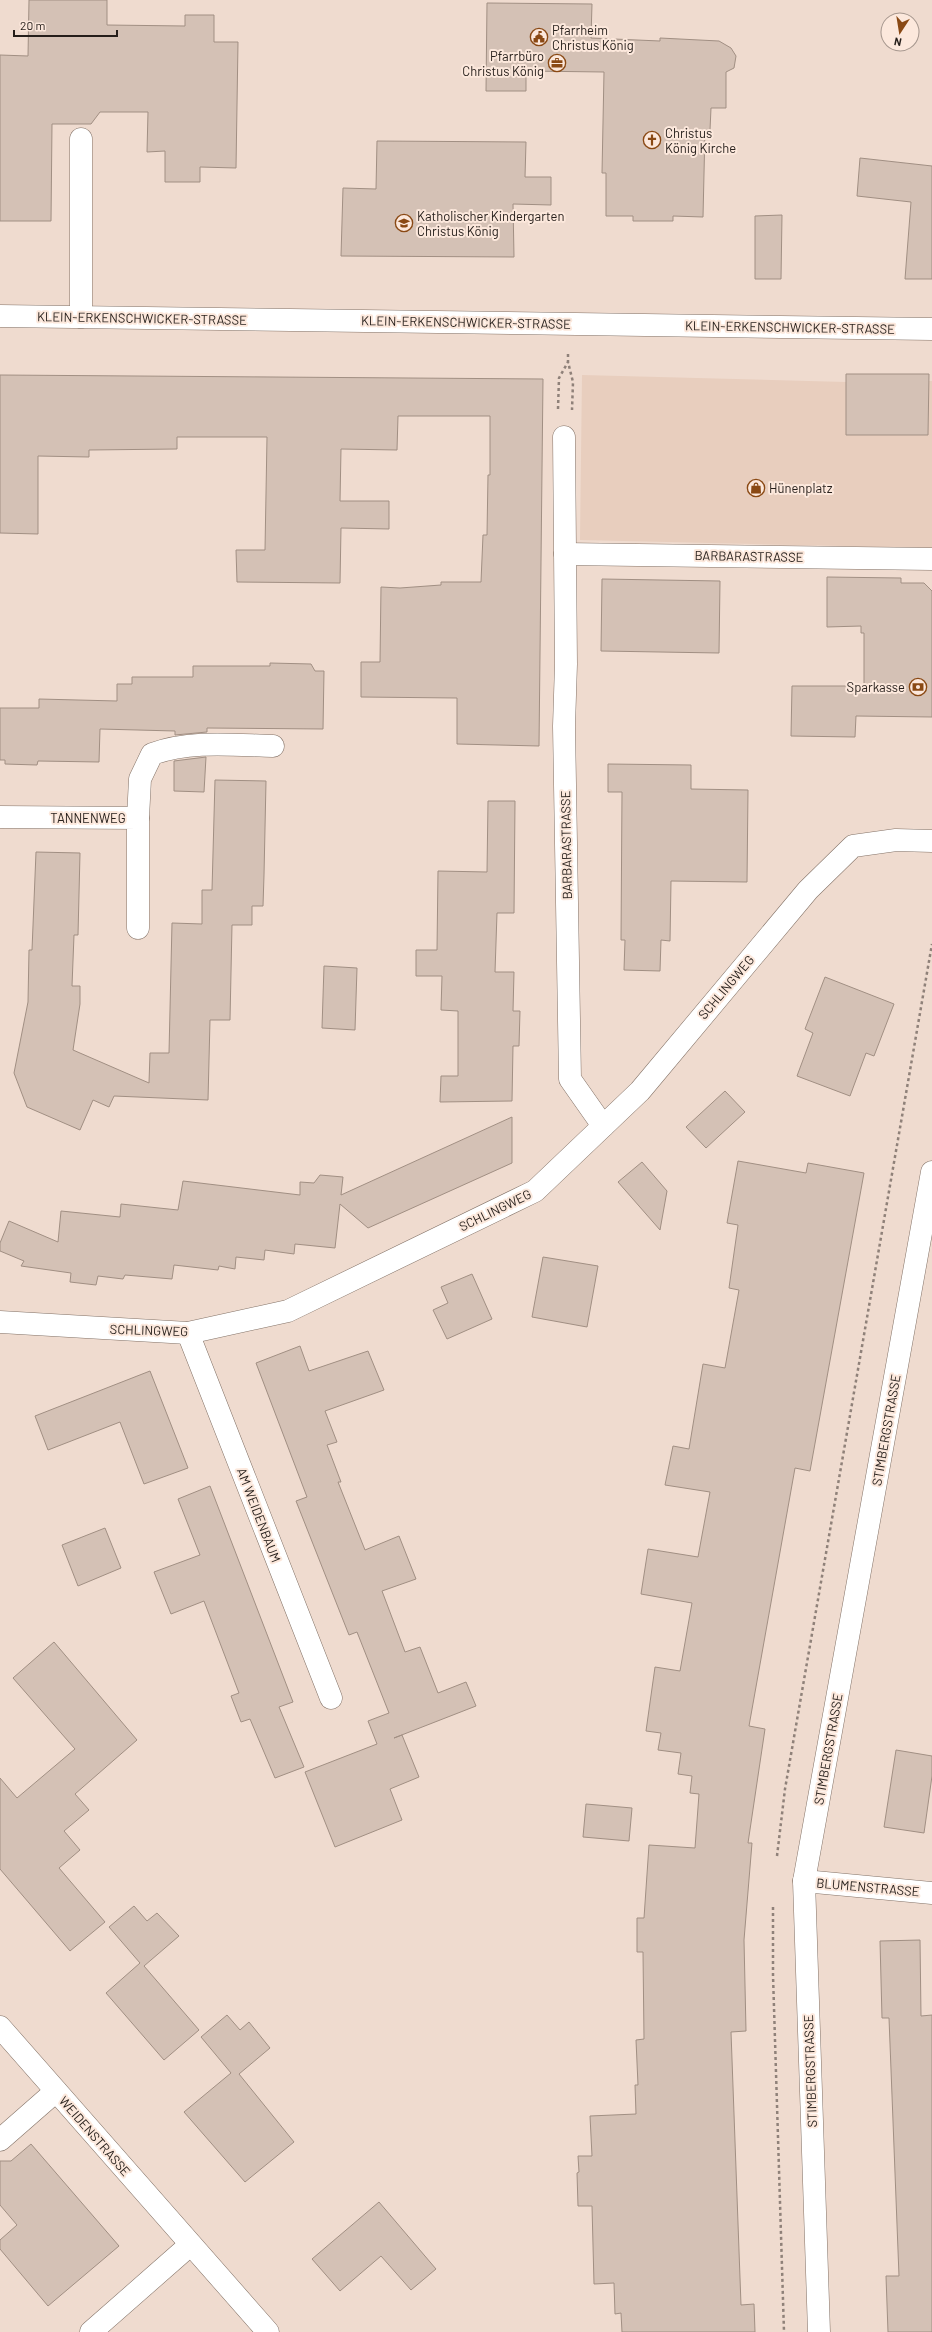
<svg xmlns="http://www.w3.org/2000/svg" width="932" height="2332" font-family="Barlow,sans-serif">
<rect width="100%" height="100%" fill="#efdbcf"/>
<!-- built -->
<path fill="#e8cebe" d="M 582,375 L 846,382 L 846,435 L 928,435 L 929,381 L 932,381 L 932,548 L 580,540 Z"/>
<!-- building -->
<g fill="#d4c1b5" stroke="#a18f83">
<path d="M 29,0 L 107,0 L 107,25 L 185,26 L 185,15 L 214,15 L 214,42 L 238,42 L 236,168 L 200,167 L 200,182 L 165,182 L 165,151 L 147,152 L 148,112 L 100,112 L 91,124 L 52,124 L 51,221 L 0,221 L 0,55 L 28,56 Z"/>
<path d="M 487,3 L 592,4 L 591,38 L 660,41 L 660,38 L 719,41 L 731,48 L 736,56 L 734,68 L 726,72 L 726,108 L 711,108 L 710,130 L 705,130 L 703,217 L 673,216 L 673,221 L 633,221 L 633,216 L 606,216 L 606,173 L 602,173 L 604,72 L 526,71 L 526,91 L 486,91 Z"/>
<path d="M 377,141 L 526,142 L 525,177 L 551,177 L 551,205 L 513,204 L 514,257 L 341,256 L 343,188 L 376,189 Z"/>
<path d="M 860,158 L 932,166 L 932,279 L 905,279 L 911,202 L 857,196 Z"/>
<path d="M 782,215 L 781,279 L 755,279 L 755,216 Z"/>
<path d="M 846,374 L 929,374 L 928,435 L 846,435 Z"/>
<path d="M 0,375 L 543,379 L 539,746 L 457,744 L 457,698 L 361,697 L 361,662 L 380,662 L 381,587 L 400,588 L 441,585 L 441,582 L 481,582 L 483,535 L 487,535 L 488,475 L 490,475 L 490,416 L 398,416 L 397,450 L 341,449 L 340,501 L 389,501 L 389,529 L 341,528 L 340,583 L 237,582 L 236,550 L 265,550 L 267,437 L 177,437 L 177,449 L 89,450 L 89,457 L 38,456 L 38,534 L 0,533 Z"/>
<path d="M 827,577 L 901,578 L 901,583 L 924,583 L 932,591 L 932,717 L 856,716 L 855,737 L 791,736 L 792,686 L 864,686 L 864,633 L 861,633 L 861,626 L 827,627 Z"/>
<path d="M 602,579 L 720,581 L 719,653 L 601,651 Z"/>
<path d="M 270,663 L 311,664 L 315,671 L 324,671 L 323,729 L 207,728 L 207,732 L 175,735 L 175,731 L 100,729 L 99,762 L 38,761 L 37,765 L 5,764 L 5,760 L 0,760 L 0,708 L 39,708 L 39,699 L 117,701 L 117,684 L 132,684 L 132,677 L 193,677 L 193,666 L 270,666 Z"/>
<path d="M 206,757 L 204,792 L 174,791 L 174,761 Z"/>
<path d="M 608,764 L 691,765 L 691,789 L 748,790 L 747,882 L 671,881 L 670,941 L 661,940 L 660,971 L 624,970 L 625,940 L 621,940 L 622,792 L 608,792 Z"/>
<path d="M 215,780 L 266,781 L 264,875 L 263,906 L 252,906 L 252,925 L 232,925 L 230,1020 L 210,1020 L 208,1100 L 114,1096 L 109,1107 L 93,1100 L 80,1130 L 27,1107 L 14,1073 L 28,1002 L 29,950 L 32,950 L 36,852 L 80,853 L 78,935 L 74,935 L 72,986 L 80,986 L 80,1004 L 73,1050 L 149,1083 L 150,1053 L 169,1053 L 172,923 L 202,924 L 202,890 L 212,890 Z"/>
<path d="M 488,801 L 515,801 L 514,913 L 497,913 L 495,972 L 514,972 L 513,1011 L 520,1011 L 519,1046 L 513,1046 L 512,1101 L 440,1102 L 441,1076 L 458,1076 L 458,1011 L 441,1010 L 442,976 L 416,976 L 416,950 L 437,950 L 438,871 L 487,872 Z"/>
<path d="M 324,966 L 357,968 L 355,1030 L 322,1028 Z"/>
<path d="M 825,977 L 894,1004 L 874,1056 L 866,1053 L 850,1096 L 797,1076 L 813,1033 L 805,1029 Z"/>
<path d="M 725,1091 L 745,1112 L 706,1148 L 686,1127 Z"/>
<path d="M 512,1117 L 512,1163 L 368,1228 L 340,1204 L 335,1248 L 295,1244 L 294,1254 L 265,1250 L 264,1260 L 236,1257 L 235,1269 L 219,1266 L 218,1270 L 174,1265 L 172,1279 L 125,1275 L 123,1279 L 98,1276 L 96,1285 L 70,1282 L 71,1273 L 21,1266 L 24,1261 L 0,1251 L 0,1243 L 9,1221 L 58,1242 L 61,1211 L 120,1217 L 121,1204 L 178,1210 L 183,1181 L 300,1195 L 300,1182 L 314,1183 L 320,1175 L 343,1177 L 341,1195 Z"/>
<path d="M 738,1161 L 806,1173 L 808,1163 L 864,1173 L 810,1471 L 795,1468 L 749,1726 L 765,1729 L 748,1843 L 752,1843 L 744,1940 L 746,2031 L 731,2032 L 741,2305 L 754,2304 L 755,2332 L 622,2332 L 621,2313 L 615,2314 L 614,2283 L 594,2284 L 592,2206 L 578,2206 L 577,2173 L 579,2172 L 578,2156 L 592,2156 L 590,2116 L 636,2114 L 635,2085 L 638,2085 L 636,2040 L 644,2039 L 643,1952 L 637,1952 L 637,1918 L 644,1918 L 649,1845 L 695,1848 L 699,1794 L 690,1793 L 692,1776 L 678,1774 L 681,1753 L 658,1750 L 661,1733 L 646,1731 L 655,1667 L 680,1671 L 692,1603 L 641,1594 L 648,1549 L 698,1557 L 710,1492 L 665,1485 L 673,1446 L 689,1449 L 703,1364 L 725,1368 L 739,1290 L 729,1288 L 738,1225 L 727,1223 Z"/>
<path d="M 642,1162 L 667,1191 L 660,1230 L 618,1182 Z"/>
<path d="M 543,1257 L 598,1266 L 587,1327 L 532,1317 Z"/>
<path d="M 472,1274 L 492,1319 L 447,1339 L 433,1310 L 448,1303 L 441,1287 Z"/>
<path d="M 300,1346 L 309,1371 L 368,1351 L 384,1390 L 325,1411 L 337,1442 L 327,1445 L 341,1482 L 338,1482 L 365,1550 L 399,1536 L 416,1579 L 382,1591 L 405,1652 L 420,1647 L 438,1693 L 466,1682 L 476,1706 L 394,1738 L 402,1735 L 419,1777 L 390,1789 L 402,1820 L 335,1847 L 305,1772 L 377,1744 L 368,1721 L 389,1713 L 357,1632 L 349,1635 L 296,1501 L 307,1497 L 256,1363 Z"/>
<path d="M 150,1371 L 188,1468 L 144,1484 L 120,1422 L 48,1450 L 35,1416 Z"/>
<path d="M 210,1486 L 293,1702 L 279,1707 L 304,1767 L 275,1778 L 250,1719 L 241,1722 L 231,1696 L 239,1693 L 204,1601 L 171,1614 L 154,1572 L 200,1555 L 178,1499 Z"/>
<path d="M 105,1528 L 121,1568 L 78,1586 L 62,1545 Z"/>
<path d="M 54,1642 L 137,1740 L 75,1794 L 89,1810 L 64,1831 L 80,1850 L 59,1868 L 105,1922 L 70,1951 L 0,1869 L 0,1778 L 17,1798 L 75,1749 L 13,1678 Z"/>
<path d="M 896,1750 L 932,1756 L 932,1776 L 924,1833 L 884,1827 Z"/>
<path d="M 586,1804 L 632,1808 L 629,1841 L 583,1837 Z"/>
<path d="M 134,1906 L 147,1921 L 157,1913 L 179,1936 L 144,1966 L 199,2030 L 164,2060 L 106,1993 L 140,1963 L 109,1927 Z"/>
<path d="M 920,1940 L 921,2016 L 932,2015 L 932,2332 L 888,2332 L 886,2276 L 899,2276 L 889,2018 L 882,2018 L 880,1941 Z"/>
<path d="M 227,2015 L 240,2030 L 249,2022 L 270,2048 L 239,2074 L 294,2142 L 245,2182 L 184,2112 L 231,2073 L 201,2037 Z"/>
<path d="M 31,2144 L 119,2246 L 48,2306 L 0,2249 L 0,2240 L 17,2225 L 0,2205 L 0,2161 L 11,2161 Z"/>
<path d="M 379,2202 L 436,2269 L 411,2290 L 381,2256 L 340,2291 L 312,2259 Z"/>
</g>
<g fill="none" stroke-linecap="round" stroke-linejoin="round">
<defs>
<g id="minor">
<path d="M 81,139 L 81,317"/>
<path d="M 0,316 L 932,329"/>
<path d="M 564,437 L 566,664 L 564,726 L 570,1079 L 603,1126"/>
<path d="M 565,554 L 932,559"/>
<path d="M 0,817 L 138,818 L 138,928"/>
<path d="M 138,818 L 140,779 L 152,754 C 191,740 233,745 273,746"/>
<path d="M 0,1322 L 188,1333 L 288,1311 L 535,1191 L 640,1091 L 808,890 L 853,846 L 896,840 L 932,841"/>
<path d="M 188,1333 L 331,1698"/>
<path d="M 804,1881 L 932,1893"/>
<path d="M 0,2027 L 268,2332"/>
<path d="M 0,2140 L 56,2091"/>
<path d="M 91,2332 L 190,2245"/>
<path d="M 819,2332 L 804,1881 L 932,1172"/>
</g>
</defs>
<!-- minor casing -->
<use href="#minor" stroke="#837267" stroke-width="23"/>
<!-- path -->
<g stroke="#8f8179" stroke-width="2.5" stroke-dasharray="3 3" stroke-linecap="butt">
<path d="M 568,354 L 568,362 L 573,382 L 572,410"/>
<path d="M 558,409 L 559,378 L 568,362"/>
<path d="M 777,1856 L 785,1789 L 932,944"/>
<path d="M 773,1907 L 773,1975 L 784,2332"/>
</g>
<!-- minor -->
<use href="#minor" stroke="#fff" stroke-width="22"/>
</g>
<!-- icons -->
<defs>
<symbol id="civic-ring" viewBox="-11 -11 22 22"><circle r="9.5" fill="#fce8dc" stroke="#8a4914" stroke-width="1.5"/><path d="M-.6-6.5H3V-4.5H.6V-3L4-1V1h2V6H-6V1h2V-1L-.6-3ZM-1.2 2.5V6h2.4V2.5Z" fill="#8a4914"/></symbol>
<symbol id="office-ring" viewBox="-11 -11 22 22"><circle r="9.5" fill="#fce8dc" stroke="#8a4914" stroke-width="1.5"/><path d="M-6-3h4V-5.5h4V-3h4V5H-6ZM-1-4.5V-3h2v-1.5ZM-6 0V1H6V0Z" fill="#8a4914"/></symbol>
<symbol id="church-ring" viewBox="-11 -11 22 22"><circle r="9.5" fill="#fce8dc" stroke="#8a4914" stroke-width="1.5"/><path d="M-1.2-6h2.4v3.5h3.3v2.4h-3.3V6h-2.4V-.1h-3.3v-2.4h3.3Z" fill="#8a4914"/></symbol>
<symbol id="school-ring" viewBox="-11 -11 22 22"><circle r="9.5" fill="#fce8dc" stroke="#8a4914" stroke-width="1.5"/><path d="M0-5L7-2L0 1L-7-2ZM-4 1L0 2.5L4 1V4Q0 6-4 4Z" fill="#8a4914"/></symbol>
<symbol id="shop-ring" viewBox="-11 -11 22 22"><circle r="9.5" fill="#fce8dc" stroke="#8a4914" stroke-width="1.5"/><path d="M-5-2.5h2.3a2.7 3.5 0 0 1 5.4 0H5L5.5 6h-11ZM-1.5-2.5h3a1.5 2.3 0 0 0-3 0Z" fill="#8a4914"/></symbol>
<symbol id="bank-ring" viewBox="-11 -11 22 22"><circle r="9.5" fill="#fce8dc" stroke="#8a4914" stroke-width="1.5"/><path d="M-6-4H6V4H-6ZM0-2.3a2.3 2.3 0 1 0 0 4.6a2.3 2.3 0 1 0 0-4.6Z" fill="#8a4914"/></symbol>
</defs>
<g fill-rule="evenodd">
<use href="#civic-ring" x="529" y="27" width="20" height="20"/>
<use href="#office-ring" x="547" y="53" width="20" height="20"/>
<use href="#church-ring" x="642" y="130" width="20" height="20"/>
<use href="#school-ring" x="394" y="213" width="20" height="20"/>
<use href="#shop-ring" x="746" y="478" width="20" height="20"/>
<use href="#bank-ring" x="908" y="677" width="20" height="20"/>
</g>
<g text-anchor="middle" stroke-width="4" stroke-linejoin="round" paint-order="stroke">
<!-- poi labels -->
<g font-size="13" fill="#251e1a" stroke="#fce8dc" text-anchor="start">
<text x="552" y="35">Pfarrheim<tspan x="552" dy="15">Christus König</tspan></text>
<text x="544" y="61" text-anchor="end">Pfarrbüro<tspan x="544" dy="15">Christus König</tspan></text>
<text x="665" y="138">Christus<tspan x="665" dy="15">König Kirche</tspan></text>
<text x="417" y="221">Katholischer Kindergarten<tspan x="417" dy="15">Christus König</tspan></text>
<text x="769" y="493">Hünenplatz</text>
<text x="905" y="692" text-anchor="end">Sparkasse</text>
</g>
<!-- street labels -->
<g font-size="13" fill="#251e1a" stroke="#fce8dc">
<text transform="translate(142 318) rotate(1)" y="5">KLEIN-ERKENSCHWICKER-STRASSE</text>
<text transform="translate(466 322) rotate(1)" y="5">KLEIN-ERKENSCHWICKER-STRASSE</text>
<text transform="translate(790 327) rotate(1)" y="5">KLEIN-ERKENSCHWICKER-STRASSE</text>
<text transform="translate(749 556) rotate(1)" y="5">BARBARASTRASSE</text>
<text x="88" y="823">TANNENWEG</text>
<text transform="translate(566 845) rotate(-91)" y="5">BARBARASTRASSE</text>
<text transform="translate(726 987) rotate(-50)" y="5">SCHLINGWEG</text>
<text transform="translate(495 1210) rotate(-26)" y="5">SCHLINGWEG</text>
<text transform="translate(149 1330) rotate(2)" y="5">SCHLINGWEG</text>
<text transform="translate(886 1430) rotate(-80)" y="5">STIMBERGSTRASSE</text>
<text transform="translate(259 1515) rotate(69)" y="5">AM WEIDENBAUM</text>
<text transform="translate(828 1749) rotate(-80)" y="5">STIMBERGSTRASSE</text>
<text transform="translate(868 1887) rotate(5)" y="5">BLUMENSTRASSE</text>
<text transform="translate(810 2071) rotate(-92)" y="5">STIMBERGSTRASSE</text>
<text transform="translate(95 2136) rotate(49)" y="5">WEIDENSTRASSE</text>
</g>
</g>
<!-- north arrow -->
<g transform="translate(900 32) rotate(192)"><circle r="19" fill="#fce8dc" stroke="#a6978e"/>
<path d="M0-3L7 15L0 10L-7 15Z" fill="#8a4914"/>
<text y="-6" font-size="11" font-weight="bold" text-anchor="middle" fill="#251e1a">N</text>
</g>
<!-- scale -->
<path d="M14 30v6h103v-6" fill="none" stroke="#251e1a" stroke-width="2"/>
<text x="20" y="30" font-size="12" fill="#251e1a" stroke="#fce8dc" stroke-width="3" paint-order="stroke">20 m</text>
</svg>
